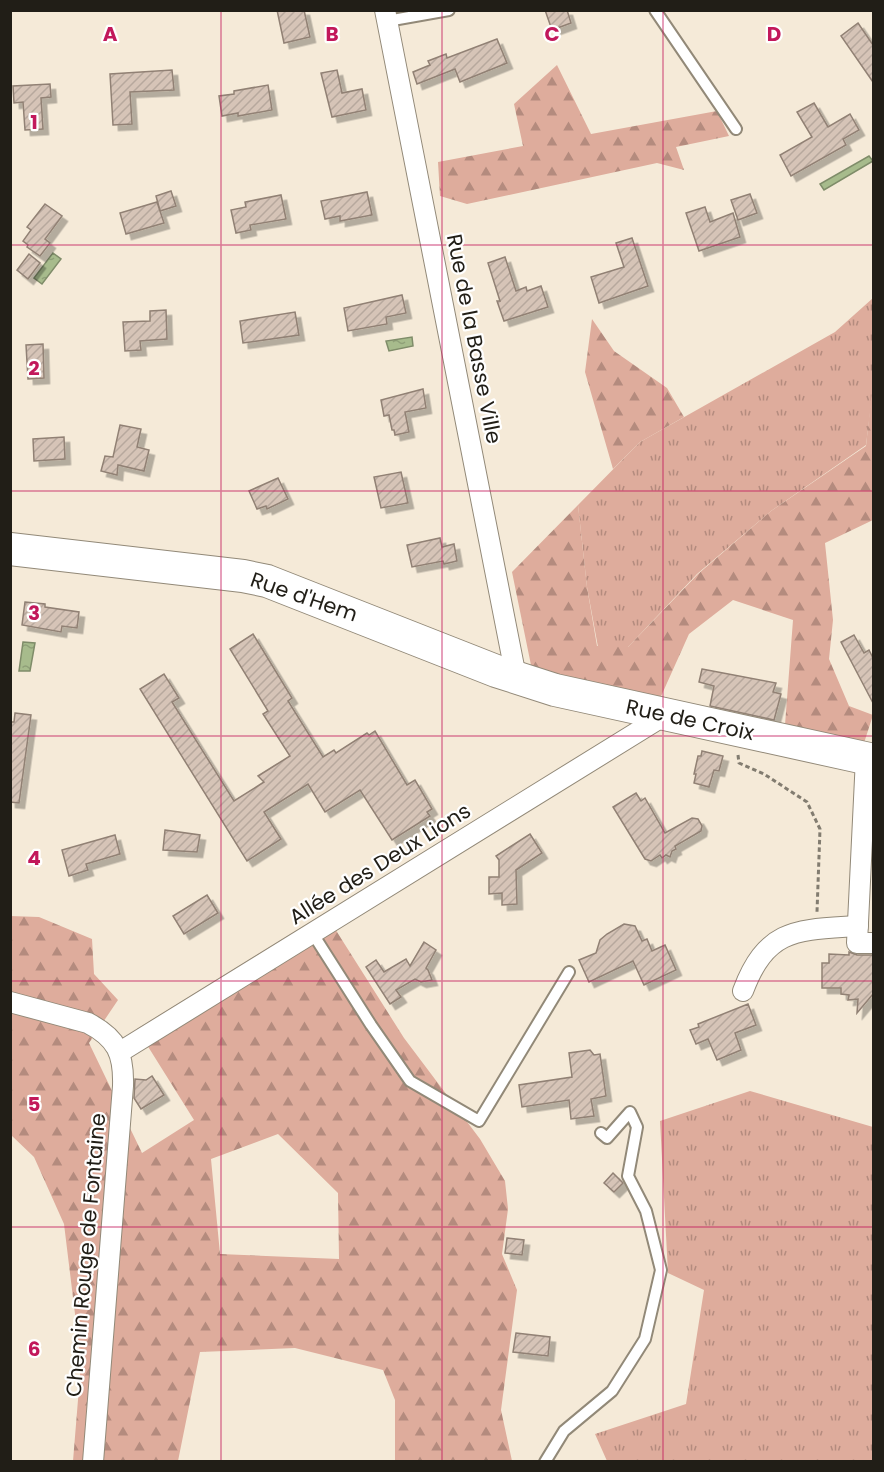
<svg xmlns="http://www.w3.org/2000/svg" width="884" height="1472" font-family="Poppins,sans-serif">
<defs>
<pattern id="grass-tufts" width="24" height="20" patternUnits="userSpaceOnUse" patternTransform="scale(1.5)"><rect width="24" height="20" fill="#deac9c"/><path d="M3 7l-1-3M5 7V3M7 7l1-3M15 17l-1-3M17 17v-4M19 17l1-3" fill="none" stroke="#b48b7e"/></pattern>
<pattern id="forest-firs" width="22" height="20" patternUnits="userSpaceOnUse" patternTransform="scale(1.5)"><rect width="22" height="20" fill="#deac9c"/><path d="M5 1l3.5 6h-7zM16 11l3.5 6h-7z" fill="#b48b7e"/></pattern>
<pattern id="water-ripples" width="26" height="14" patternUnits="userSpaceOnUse" patternTransform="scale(1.5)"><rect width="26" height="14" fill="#a7bb8c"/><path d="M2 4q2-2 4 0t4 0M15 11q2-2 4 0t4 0" fill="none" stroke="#8fa078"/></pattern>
<pattern id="building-hatch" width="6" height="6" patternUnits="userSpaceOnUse" patternTransform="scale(1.5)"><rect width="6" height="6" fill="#d6c4b7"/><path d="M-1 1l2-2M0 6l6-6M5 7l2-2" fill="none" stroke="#b7a89d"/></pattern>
<filter id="shadow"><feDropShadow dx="5.5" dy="5.5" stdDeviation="0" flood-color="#0004"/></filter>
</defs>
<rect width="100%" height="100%" fill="#f5ead8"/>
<!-- grass -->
<g fill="url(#grass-tufts)">
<path d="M 873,298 L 874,381 L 866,445 L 771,511 L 697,574 L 628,647 L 598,647 L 587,587 L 578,505 L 640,442 L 835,332 Z"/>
<path d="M 750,1091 L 873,1127 L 873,1461 L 607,1461 L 595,1434 L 686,1404 L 704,1290 L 668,1273 L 660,1121 Z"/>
</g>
<!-- forest -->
<g fill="url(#forest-firs)" fill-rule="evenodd">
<path d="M 557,65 L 591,134 L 717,111 L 729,136 L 676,147 L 684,170 L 657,163 L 467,204 L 440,196 L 438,162 L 523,146 L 514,104 Z"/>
<path d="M 592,319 L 614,351 L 667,388 L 684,417 L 640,442 L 613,469 L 585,372 Z"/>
<path d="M 873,381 L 873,520 L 825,543 L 833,620 L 829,659 L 849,706 L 873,715 L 864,743 L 785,725 L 793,620 L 733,600 L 689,634 L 658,703 L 532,670 L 512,572 L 578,505 L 587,587 L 597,646 L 628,647 L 698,574 L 771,511 L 866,446 Z"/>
<path d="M 325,913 L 404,1038 L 480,1139 L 505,1181 L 508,1209 L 502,1254 L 517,1290 L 501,1410 L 512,1461 L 395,1461 L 395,1400 L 383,1370 L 295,1348 L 200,1352 L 178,1461 L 73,1461 L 81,1363 L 64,1224 L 34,1157 L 11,1135 L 10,916 L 39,917 L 92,939 L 94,974 L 118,1000 L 89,1043 L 142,1153 L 194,1120 L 137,1029 ZM 278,1134 L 338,1193 L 339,1259 L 220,1254 L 211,1159 Z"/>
</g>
<!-- water -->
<g fill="url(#water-ripples)" stroke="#7f8c69" stroke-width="1.5">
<path d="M 869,156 L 873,161 L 824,190 L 820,184 Z"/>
<path d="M 53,253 L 61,259 L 42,284 L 34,278 Z"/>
<path d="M 412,337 L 413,346 L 389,351 L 386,341 Z"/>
<path d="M 23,642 L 35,643 L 30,671 L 19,671 Z"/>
</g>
<!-- building -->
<g fill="url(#building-hatch)" stroke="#918174" stroke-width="1.5" filter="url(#shadow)">
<path d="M 277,10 L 304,10 L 310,37 L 284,43 Z"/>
<path d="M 545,10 L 567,10 L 571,23 L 552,30 Z"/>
<path d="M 858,23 L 873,45 L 873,82 L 841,36 Z"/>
<path d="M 497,39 L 507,63 L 460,82 L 455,69 L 417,84 L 413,72 L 430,65 L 428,61 L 446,54 L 447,58 Z"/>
<path d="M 172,70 L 174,90 L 130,92 L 132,124 L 113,125 L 110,74 Z"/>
<path d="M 337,70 L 342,93 L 362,89 L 366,110 L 332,117 L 321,73 Z"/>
<path d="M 50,84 L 51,97 L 41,98 L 43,129 L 25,130 L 23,102 L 14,103 L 13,86 Z"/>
<path d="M 268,85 L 272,110 L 238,116 L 238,113 L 222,116 L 219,96 L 234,94 L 234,91 Z"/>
<path d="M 814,103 L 828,127 L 850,114 L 859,130 L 843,139 L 846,145 L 791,176 L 780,155 L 812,137 L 797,112 Z"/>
<path d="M 171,191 L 176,206 L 160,211 L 156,196 Z"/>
<path d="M 367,192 L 372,215 L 340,221 L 340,216 L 325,219 L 321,201 Z"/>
<path d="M 750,194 L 757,213 L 738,220 L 731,200 Z"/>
<path d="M 281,195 L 286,219 L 250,225 L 251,230 L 236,233 L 231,210 L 246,207 L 245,202 Z"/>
<path d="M 157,202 L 164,223 L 126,234 L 120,213 Z"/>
<path d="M 45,204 L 62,216 L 45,239 L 50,243 L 40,256 L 27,247 L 28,245 L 23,241 L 31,230 L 27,227 Z"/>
<path d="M 705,207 L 710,222 L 733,213 L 740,237 L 699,251 L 686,213 Z"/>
<path d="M 632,238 L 648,286 L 599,303 L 591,277 L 624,267 L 616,243 Z"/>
<path d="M 29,254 L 40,263 L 28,279 L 17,270 Z"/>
<path d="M 505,257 L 516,291 L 526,287 L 527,291 L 541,286 L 548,307 L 504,321 L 497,301 L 500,301 L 488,263 Z"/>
<path d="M 402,295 L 406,313 L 386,317 L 387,324 L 348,331 L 344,308 Z"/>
<path d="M 166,310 L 167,339 L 140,341 L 141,350 L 125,351 L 123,322 L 150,321 L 150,311 Z"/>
<path d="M 295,312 L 299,335 L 243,343 L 240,321 Z"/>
<path d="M 43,344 L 44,378 L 28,379 L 26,345 Z"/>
<path d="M 423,389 L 426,408 L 405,412 L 409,432 L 395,435 L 394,430 L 392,430 L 389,415 L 384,416 L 381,400 Z"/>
<path d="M 120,425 L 141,429 L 137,447 L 149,450 L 144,471 L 118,465 L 117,475 L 101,471 L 105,456 L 113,457 Z"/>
<path d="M 64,437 L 65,459 L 34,461 L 33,439 Z"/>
<path d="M 401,472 L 408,503 L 381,508 L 374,477 Z"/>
<path d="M 278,478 L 288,499 L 267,509 L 266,506 L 257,509 L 249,491 Z"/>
<path d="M 440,538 L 442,547 L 454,544 L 457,561 L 444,564 L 443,561 L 412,567 L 407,545 Z"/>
<path d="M 25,602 L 45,604 L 45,607 L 79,612 L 77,628 L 62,626 L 61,632 L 22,625 Z"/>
<path d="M 253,634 L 292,698 L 288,701 L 323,757 L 334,750 L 336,753 L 367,733 L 369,735 L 375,731 L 407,785 L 415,780 L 432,809 L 427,812 L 430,816 L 392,840 L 360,790 L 325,812 L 308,784 L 264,812 L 281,839 L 247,861 L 140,689 L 164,674 L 179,698 L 172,702 L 234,801 L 264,782 L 258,776 L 290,756 L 263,714 L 268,711 L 230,649 Z"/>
<path d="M 854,635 L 864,653 L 869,650 L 873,658 L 873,703 L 841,642 Z"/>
<path d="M 702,669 L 776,683 L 773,692 L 781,694 L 774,720 L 710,706 L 714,686 L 699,682 Z"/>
<path d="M 15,713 L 31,715 L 19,803 L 10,802 L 10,722 L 14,722 Z"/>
<path d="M 702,751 L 723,756 L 719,771 L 714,770 L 709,787 L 694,783 L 696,774 L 694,774 L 698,756 L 701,756 Z"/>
<path d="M 636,793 L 641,801 L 645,798 L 665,833 L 692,818 L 698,819 L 702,826 L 701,831 L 675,846 L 676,849 L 672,851 L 670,857 L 666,855 L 662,858 L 660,855 L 651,861 L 645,859 L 613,807 Z"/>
<path d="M 165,830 L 200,835 L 197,852 L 163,850 Z"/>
<path d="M 530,834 L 542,853 L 516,870 L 517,904 L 502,905 L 502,893 L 489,894 L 489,877 L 499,877 L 499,860 L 496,856 Z"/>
<path d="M 115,835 L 120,854 L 86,864 L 88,870 L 69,876 L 62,850 Z"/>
<path d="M 207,895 L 218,913 L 184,934 L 173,916 Z"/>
<path d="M 624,924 L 635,926 L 642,941 L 647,939 L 652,951 L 665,945 L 676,970 L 644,985 L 633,961 L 589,982 L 579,960 L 596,953 L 600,940 L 607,934 Z"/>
<path d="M 424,942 L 436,950 L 426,968 L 428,970 L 432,980 L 421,982 L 415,979 L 396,990 L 401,997 L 390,1004 L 366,967 L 376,960 L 384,972 L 406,959 L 410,966 Z"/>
<path d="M 849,952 L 857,955 L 873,955 L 873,994 L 857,1013 L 858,999 L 848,1000 L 849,995 L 841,994 L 841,988 L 822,988 L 822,963 L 829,963 L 829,954 L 849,955 Z"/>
<path d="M 748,1004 L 756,1025 L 735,1033 L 741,1050 L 717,1060 L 708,1039 L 696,1044 L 690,1030 L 699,1027 L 698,1024 Z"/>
<path d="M 590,1050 L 594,1055 L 600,1054 L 606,1096 L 591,1099 L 594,1116 L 571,1119 L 569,1100 L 522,1107 L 519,1085 L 572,1077 L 569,1053 Z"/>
<path d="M 152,1076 L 164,1095 L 141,1109 L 134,1098 L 135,1079 L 146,1080 Z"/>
<path d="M 613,1173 L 623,1183 L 614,1192 L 604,1183 Z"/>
<path d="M 507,1238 L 524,1240 L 522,1255 L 505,1253 Z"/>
<path d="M 516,1333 L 550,1337 L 548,1356 L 513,1352 Z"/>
</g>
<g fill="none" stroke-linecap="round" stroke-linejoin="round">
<defs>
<g id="service">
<path d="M 655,10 L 736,129"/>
<path d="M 387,21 L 449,10"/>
<path d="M 313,934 L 371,1025 L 410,1081 L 479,1121 L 569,972"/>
<path d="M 545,1462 L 564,1431 L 612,1391 L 645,1339 L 661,1270 L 646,1211 L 628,1176 L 637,1127 L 630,1112 L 607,1138 L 601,1133"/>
</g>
<g id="minor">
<path d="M 385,10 L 516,677"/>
<path d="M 866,758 L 857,943 L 874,943"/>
<path d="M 743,991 C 767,927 798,930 858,926"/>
<path d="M 10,1002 L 88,1023 C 117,1038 124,1054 123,1086 L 93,1462"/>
<path d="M 120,1052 L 665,715"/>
</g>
<path id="primary" d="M 10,549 L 243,576 L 267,581 L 496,671 L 555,690 L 874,760"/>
</defs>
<!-- service casing -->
<use href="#service" stroke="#928978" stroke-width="14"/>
<!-- minor casing -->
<use href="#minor" stroke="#928978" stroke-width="22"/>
<!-- primary casing -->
<use href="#primary" stroke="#928978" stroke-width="34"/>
<!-- path -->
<path stroke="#827c70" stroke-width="3" stroke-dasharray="4.5 3" stroke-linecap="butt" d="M 738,755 L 739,763 L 764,774 L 807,802 L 820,829 L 817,912"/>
<!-- service -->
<use href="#service" stroke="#fff" stroke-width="10"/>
<!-- minor -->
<use href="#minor" stroke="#fff" stroke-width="20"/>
<!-- primary -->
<use href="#primary" stroke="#fff" stroke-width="32"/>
</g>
<!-- grid -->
<path fill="none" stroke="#c2185b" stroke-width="1.5" stroke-opacity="0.55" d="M 221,10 L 221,1462M 442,10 L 442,1462M 663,10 L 663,1462M 10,245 L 874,245M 10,491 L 874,491M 10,736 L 874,736M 10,981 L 874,981M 10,1227 L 874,1227"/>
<g text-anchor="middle" stroke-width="4.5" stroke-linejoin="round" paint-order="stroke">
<!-- street labels -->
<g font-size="21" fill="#211e17" stroke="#fff">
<text transform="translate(474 339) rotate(79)" y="7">Rue de la Basse Ville</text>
<text transform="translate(304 597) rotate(19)" y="7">Rue d'Hem</text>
<text transform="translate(690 720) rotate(12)" y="7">Rue de Croix</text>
<text transform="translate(380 864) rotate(-32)" y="7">Allée des Deux Lions</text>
<text transform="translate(86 1255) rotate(-85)" y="7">Chemin Rouge de Fontaine</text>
</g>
</g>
<g font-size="20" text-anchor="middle" font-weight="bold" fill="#c2185b" stroke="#fff" stroke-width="4.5" stroke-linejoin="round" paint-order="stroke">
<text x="110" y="41">A</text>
<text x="332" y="41">B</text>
<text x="552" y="41">C</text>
<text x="774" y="41">D</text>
<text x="34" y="129">1</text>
<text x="34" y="375">2</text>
<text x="34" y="620">3</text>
<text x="34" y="865">4</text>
<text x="34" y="1111">5</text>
<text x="34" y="1356">6</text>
</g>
<!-- border -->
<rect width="884" height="1472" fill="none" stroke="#211e17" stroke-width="24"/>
</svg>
